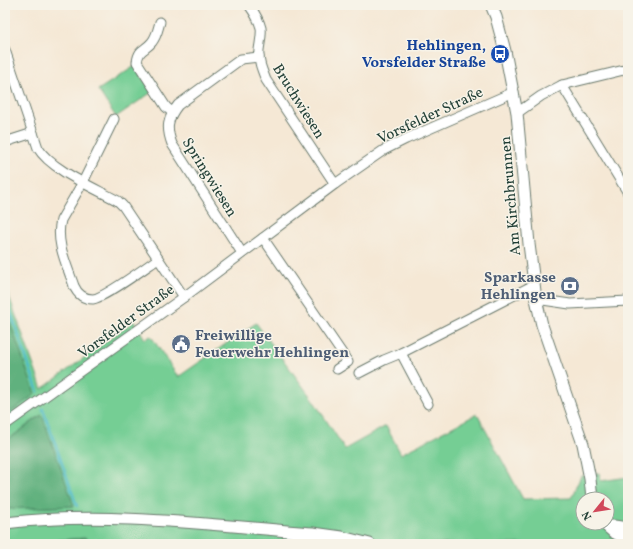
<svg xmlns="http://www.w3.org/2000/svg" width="633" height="549" font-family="Vollkorn,serif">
<rect width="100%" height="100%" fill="#f7f3e8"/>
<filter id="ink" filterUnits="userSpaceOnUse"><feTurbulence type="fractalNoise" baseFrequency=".025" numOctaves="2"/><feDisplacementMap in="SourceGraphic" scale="8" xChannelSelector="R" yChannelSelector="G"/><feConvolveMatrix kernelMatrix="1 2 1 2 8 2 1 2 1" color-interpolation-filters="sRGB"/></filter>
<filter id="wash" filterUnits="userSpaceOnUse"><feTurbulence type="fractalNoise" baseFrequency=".012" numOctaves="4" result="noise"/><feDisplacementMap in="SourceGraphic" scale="16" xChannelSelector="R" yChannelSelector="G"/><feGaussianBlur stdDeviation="0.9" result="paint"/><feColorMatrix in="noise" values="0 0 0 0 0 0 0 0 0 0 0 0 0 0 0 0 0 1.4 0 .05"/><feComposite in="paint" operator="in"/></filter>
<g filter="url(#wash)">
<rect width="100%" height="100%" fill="#f5e8d5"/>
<!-- green -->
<g fill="#75ce94" stroke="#4a8664" fill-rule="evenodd">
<path d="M 135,66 L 152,92 L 116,117 L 98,90 Z"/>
<path d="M 5,285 L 42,389 L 134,321 L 145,339 L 151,336 L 178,377 L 256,323 L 313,400 L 345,449 L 386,426 L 401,454 L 477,414 L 523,499 L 571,498 L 581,476 L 599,473 L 601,481 L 628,477 L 628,544 L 88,544 L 86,538 C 59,540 32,544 5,544 L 5,509 L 74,506 L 41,415 L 5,442 L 5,416 L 35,394 L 5,308 ZM 583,499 L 607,499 L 607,523 L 583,523 Z"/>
</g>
<!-- forest -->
<g fill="#60b17e" stroke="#407759">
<path d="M 5,308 L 35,394 L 5,416 Z"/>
<path d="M 42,415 L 74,506 L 5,509 L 5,442 Z"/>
<path d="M 86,538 L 88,544 L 27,544 L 59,540 Z"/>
</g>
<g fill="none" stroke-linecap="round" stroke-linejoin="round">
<!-- stream -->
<g stroke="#4dbbc7" stroke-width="2.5">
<path d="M 5,296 L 38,392"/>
<path d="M 43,409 L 77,506"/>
<path d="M 90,540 L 91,544"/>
</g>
</g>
</g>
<g filter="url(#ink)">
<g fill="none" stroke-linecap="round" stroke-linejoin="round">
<defs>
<g id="minor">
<path d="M 249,5 C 254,12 259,19 261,28 C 262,35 260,42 259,50 C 258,61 262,70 266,80 L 335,184"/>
<path d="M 160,22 C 158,29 157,36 152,42 C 145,51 139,48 137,62 L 166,107 L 172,112"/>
<path d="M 5,50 L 38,148 C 51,170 95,188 118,201 L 123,206 L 184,297"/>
<path d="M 562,85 L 628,193"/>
<path d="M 517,113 L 541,96 L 562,85 L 628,69"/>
<path d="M 114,119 L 83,182 L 61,220 C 55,242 67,265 74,286 C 77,293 83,299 93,299 C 104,298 146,267 158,259"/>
<path d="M 5,142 L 33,133"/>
<path d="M 263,238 L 348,362 L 337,369"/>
<path d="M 242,253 L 172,144 C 166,128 167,119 178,105 L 241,59 L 259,57"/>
<path d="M 536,299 L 570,304 L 628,301"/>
<path d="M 401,353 L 428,404"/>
<path d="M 359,373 L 384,360 L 401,353 L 534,285"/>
<path d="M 5,425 L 184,297 L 335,184 L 384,150 L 406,139 L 514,92"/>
</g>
<g id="major">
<path d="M 491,5 L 496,17 L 505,51 L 517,113 L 529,244 L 536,299 L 542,325 L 583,444 L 590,479 L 592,499"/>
<path d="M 5,523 C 107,511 211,525 313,533 L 342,537 L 370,544"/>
<path d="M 603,523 L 613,532 L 628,540"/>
<path d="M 607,526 L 614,526 L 628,528"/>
</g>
</defs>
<!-- minor casing -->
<use href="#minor" stroke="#6a796c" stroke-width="11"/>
<!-- major casing -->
<use href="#major" stroke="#6a796c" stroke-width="13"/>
<!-- minor -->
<use href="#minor" stroke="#fff" stroke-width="9"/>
<!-- major -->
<use href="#major" stroke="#fff" stroke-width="11"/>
</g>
</g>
<!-- icons -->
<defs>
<symbol id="bus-disc" viewBox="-11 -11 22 22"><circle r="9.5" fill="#1a4fb4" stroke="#f7f3e8"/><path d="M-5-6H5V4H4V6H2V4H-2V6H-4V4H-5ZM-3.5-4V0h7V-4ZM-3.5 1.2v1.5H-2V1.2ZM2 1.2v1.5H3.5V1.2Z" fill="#fff"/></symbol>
<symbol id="bank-disc" viewBox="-11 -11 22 22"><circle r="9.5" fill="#5c6f8a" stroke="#f7f3e8"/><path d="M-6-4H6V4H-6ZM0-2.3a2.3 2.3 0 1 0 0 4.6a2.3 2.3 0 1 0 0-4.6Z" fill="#fff"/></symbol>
<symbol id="civic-disc" viewBox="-11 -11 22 22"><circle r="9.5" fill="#5c6f8a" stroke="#f7f3e8"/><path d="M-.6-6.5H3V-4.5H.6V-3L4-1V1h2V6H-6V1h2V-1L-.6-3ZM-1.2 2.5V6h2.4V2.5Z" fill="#fff"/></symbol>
</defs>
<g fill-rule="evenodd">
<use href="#bus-disc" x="489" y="43" width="22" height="22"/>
<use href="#bank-disc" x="559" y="275" width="22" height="22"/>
<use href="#civic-disc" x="170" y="333" width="22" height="22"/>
</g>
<g text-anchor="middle" stroke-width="3" stroke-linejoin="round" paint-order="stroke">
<!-- transit labels -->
<g font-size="15" font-weight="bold" fill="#164399" stroke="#f7f3e8" text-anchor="end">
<text x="486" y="50">Hehlingen,<tspan x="486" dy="17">Vorsfelder Straße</tspan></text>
</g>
<!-- street labels -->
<g font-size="15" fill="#1f3d34" stroke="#f7f3e8">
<text transform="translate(299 101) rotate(58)" y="5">Bruchwiesen</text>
<text transform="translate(430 115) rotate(-25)" y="5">Vorsfelder Straße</text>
<text transform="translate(210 177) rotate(58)" y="5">Springwiesen</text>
<text transform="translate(510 196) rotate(-95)" y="5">Am Kirchbrunnen</text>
<text transform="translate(126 321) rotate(-36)" y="5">Vorsfelder Straße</text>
</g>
<!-- service labels -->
<g font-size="15" font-weight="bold" fill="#4e5e75" stroke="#f7f3e8" text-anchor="end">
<text x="556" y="282">Sparkasse<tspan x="556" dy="17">Hehlingen</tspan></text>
<text x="195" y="340" text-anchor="start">Freiwillige<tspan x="195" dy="17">Feuerwehr Hehlingen</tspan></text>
</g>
</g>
<!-- margin -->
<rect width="633" height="549" fill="none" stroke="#f7f3e8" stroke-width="20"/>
<!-- north arrow -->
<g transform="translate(595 511) rotate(240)"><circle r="19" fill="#f7f3e8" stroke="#a1aaa0"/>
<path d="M0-3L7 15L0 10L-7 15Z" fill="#d1495b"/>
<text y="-6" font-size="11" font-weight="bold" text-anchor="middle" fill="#1f3d34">N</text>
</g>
</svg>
